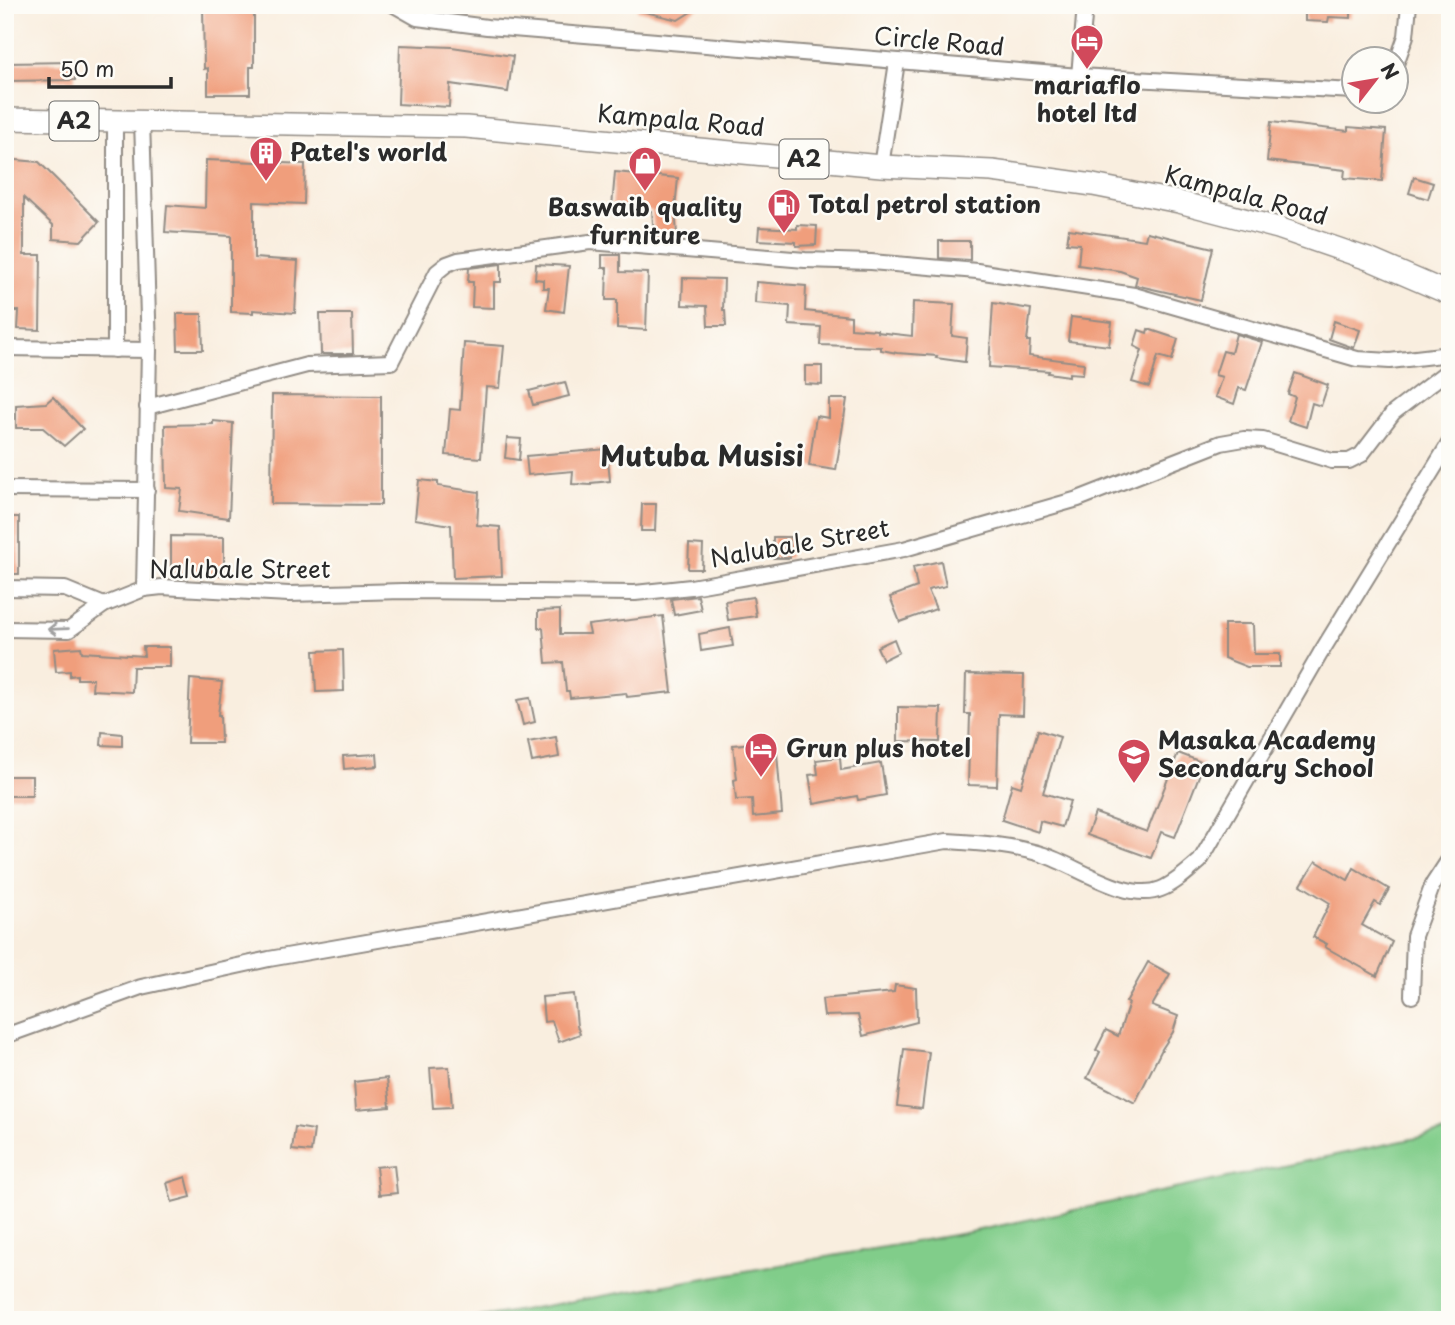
<svg xmlns="http://www.w3.org/2000/svg" width="1455" height="1325" font-family="'Playpen Sans',sans-serif">
<rect width="100%" height="100%" fill="#fdfcf7"/>
<filter id="ink" filterUnits="userSpaceOnUse"><feTurbulence type="fractalNoise" baseFrequency=".0143" numOctaves="2"/><feDisplacementMap in="SourceGraphic" scale="14" xChannelSelector="R" yChannelSelector="G"/><feConvolveMatrix kernelMatrix="1 2 1 2 8 2 1 2 1" color-interpolation-filters="sRGB"/></filter>
<filter id="wash" filterUnits="userSpaceOnUse"><feTurbulence type="fractalNoise" baseFrequency=".00686" numOctaves="4" result="noise"/><feDisplacementMap in="SourceGraphic" scale="28" xChannelSelector="R" yChannelSelector="G"/><feGaussianBlur stdDeviation="1.57" result="paint"/><feColorMatrix in="noise" values="0 0 0 0 0 0 0 0 0 0 0 0 0 0 0 0 0 1.4 0 .05"/><feComposite in="paint" operator="in"/></filter>
<g filter="url(#wash)">
<rect width="100%" height="100%" fill="#f9eedf"/>
<!-- green -->
<path fill="#81cd8a" stroke="#567c5a" stroke-width="2" d="M 1450,1131 L 1450,1320 L 464,1320 L 965,1233 Z"/>
<g id="blocks">
<!-- building -->
<g fill="#f09e7b">
<path d="M 203,5 L 254,5 L 254,67 L 250,67 L 250,94 L 208,94 L 208,68 L 204,69 Z"/>
<path d="M 638,5 L 702,5 L 678,20 L 637,10 Z"/>
<path d="M 1305,5 L 1351,5 L 1351,18 L 1329,17 L 1328,22 L 1305,21 Z"/>
<path d="M 400,45 L 452,47 L 513,56 L 508,92 L 450,84 L 449,107 L 398,104 Z"/>
<path d="M 75,62 L 75,80 L 5,81 L 5,63 Z"/>
<path d="M 1271,122 L 1348,131 L 1348,127 L 1386,130 L 1382,181 L 1344,178 L 1345,170 L 1267,161 Z"/>
<path d="M 5,159 L 39,162 L 99,222 L 81,241 L 53,239 L 53,225 L 24,198 L 24,255 L 41,255 L 40,330 L 18,329 L 19,311 L 7,311 L 8,192 L 5,192 Z"/>
<path d="M 206,160 L 305,164 L 304,204 L 254,202 L 254,258 L 298,261 L 295,313 L 253,310 L 253,313 L 231,312 L 231,236 L 165,232 L 167,205 L 205,208 Z"/>
<path d="M 615,172 L 678,178 L 675,209 L 677,234 L 654,236 L 652,211 L 612,207 Z"/>
<path d="M 1414,177 L 1433,183 L 1428,199 L 1409,193 Z"/>
<path d="M 797,225 L 817,226 L 816,245 L 796,246 L 796,242 L 758,240 L 759,227 L 797,229 Z"/>
<path d="M 1069,229 L 1145,240 L 1147,232 L 1213,248 L 1201,300 L 1135,285 L 1137,277 L 1120,271 L 1078,265 L 1080,244 L 1067,243 Z"/>
<path d="M 939,241 L 970,241 L 970,260 L 939,258 Z"/>
<path d="M 602,255 L 620,255 L 620,272 L 648,273 L 646,330 L 617,328 L 617,300 L 606,300 L 607,268 L 602,268 Z"/>
<path d="M 501,264 L 501,282 L 494,282 L 494,308 L 472,307 L 473,282 L 468,282 L 469,268 Z"/>
<path d="M 536,264 L 569,266 L 564,312 L 546,309 L 549,288 L 543,288 L 543,280 L 535,279 Z"/>
<path d="M 683,278 L 724,279 L 723,310 L 725,310 L 726,326 L 708,326 L 707,306 L 682,305 Z"/>
<path d="M 756,282 L 806,286 L 805,311 L 851,316 L 851,328 L 877,330 L 877,332 L 912,336 L 913,302 L 954,304 L 952,336 L 967,338 L 965,362 L 936,358 L 937,356 L 897,353 L 881,350 L 881,347 L 820,345 L 821,327 L 789,325 L 790,306 L 755,303 Z"/>
<path d="M 993,303 L 1031,309 L 1027,341 L 1030,341 L 1029,356 L 1084,363 L 1083,374 L 1069,373 L 1069,376 L 1048,373 L 1049,371 L 989,367 Z"/>
<path d="M 177,314 L 202,314 L 203,350 L 178,350 Z"/>
<path d="M 320,314 L 352,314 L 353,354 L 321,354 Z"/>
<path d="M 1071,317 L 1112,322 L 1109,346 L 1068,341 Z"/>
<path d="M 1334,321 L 1360,330 L 1354,348 L 1329,339 Z"/>
<path d="M 1148,329 L 1178,339 L 1172,360 L 1158,356 L 1149,387 L 1132,382 L 1142,350 L 1134,346 L 1139,330 L 1147,333 Z"/>
<path d="M 1236,334 L 1262,342 L 1246,390 L 1239,388 L 1234,404 L 1215,397 L 1222,377 L 1215,375 L 1223,351 L 1231,353 Z"/>
<path d="M 464,343 L 504,346 L 500,388 L 486,387 L 481,458 L 446,455 L 450,409 L 460,410 Z"/>
<path d="M 805,366 L 822,366 L 822,385 L 805,384 Z"/>
<path d="M 1295,373 L 1328,385 L 1321,406 L 1312,403 L 1306,427 L 1288,421 L 1295,397 L 1288,394 Z"/>
<path d="M 565,382 L 569,396 L 533,405 L 529,391 Z"/>
<path d="M 272,395 L 381,396 L 381,505 L 271,504 Z"/>
<path d="M 53,397 L 83,429 L 64,446 L 43,428 L 16,428 L 16,405 L 46,403 Z"/>
<path d="M 829,399 L 847,399 L 836,470 L 809,466 L 816,416 L 829,418 Z"/>
<path d="M 213,421 L 233,423 L 229,518 L 179,511 L 182,489 L 166,488 L 165,425 L 213,424 Z"/>
<path d="M 507,438 L 521,439 L 519,460 L 505,458 Z"/>
<path d="M 607,449 L 610,481 L 591,483 L 591,485 L 572,484 L 573,471 L 528,475 L 526,456 Z"/>
<path d="M 419,480 L 438,482 L 438,486 L 479,492 L 477,525 L 500,527 L 502,576 L 453,578 L 451,525 L 415,519 Z"/>
<path d="M 642,504 L 656,504 L 655,531 L 641,531 Z"/>
<rect x="5" y="517" width="14" height="57"/>
<path d="M 171,536 L 224,537 L 224,575 L 171,574 Z"/>
<rect x="773" y="537" width="17" height="21"/>
<path d="M 689,544 L 703,545 L 702,569 L 688,569 Z"/>
<path d="M 941,561 L 946,586 L 928,590 L 936,609 L 900,622 L 890,597 L 917,587 L 913,567 Z"/>
<path d="M 698,596 L 701,610 L 674,615 L 671,599 Z"/>
<path d="M 753,597 L 756,616 L 728,620 L 725,601 Z"/>
<path d="M 560,610 L 560,634 L 590,634 L 588,625 L 663,616 L 672,692 L 627,697 L 626,693 L 570,698 L 569,691 L 566,691 L 563,662 L 546,663 L 543,628 L 538,628 L 538,611 Z"/>
<path d="M 1224,624 L 1253,624 L 1254,654 L 1280,654 L 1280,667 L 1247,667 L 1224,658 Z"/>
<path d="M 730,628 L 733,646 L 701,651 L 699,634 Z"/>
<path d="M 894,639 L 899,652 L 883,660 L 877,647 Z"/>
<path d="M 81,647 L 82,652 L 144,656 L 143,647 L 170,647 L 170,667 L 133,667 L 132,692 L 92,690 L 93,679 L 77,679 L 77,675 L 70,676 L 70,671 L 56,672 L 54,649 Z"/>
<path d="M 343,650 L 344,691 L 316,692 L 314,651 Z"/>
<path d="M 966,674 L 1024,675 L 1023,715 L 999,714 L 997,786 L 968,785 L 970,714 L 965,714 Z"/>
<path d="M 190,679 L 222,682 L 218,715 L 220,715 L 221,743 L 187,743 Z"/>
<path d="M 530,698 L 535,722 L 523,725 L 517,700 Z"/>
<path d="M 898,707 L 941,708 L 940,742 L 898,741 Z"/>
<path d="M 1038,730 L 1060,737 L 1043,793 L 1070,801 L 1062,827 L 1040,821 L 1038,832 L 1002,820 L 1012,784 L 1021,787 Z"/>
<path d="M 102,732 L 122,734 L 122,746 L 101,745 Z"/>
<path d="M 556,737 L 559,757 L 532,762 L 528,742 Z"/>
<path d="M 776,741 L 782,814 L 753,817 L 752,799 L 736,800 L 734,780 L 737,779 L 733,745 Z"/>
<path d="M 1178,753 L 1204,763 L 1175,837 L 1161,832 L 1151,858 L 1087,835 L 1095,813 L 1147,832 Z"/>
<path d="M 377,754 L 378,766 L 344,769 L 343,756 Z"/>
<path d="M 840,757 L 841,770 L 881,763 L 886,795 L 858,800 L 857,796 L 814,804 L 809,775 L 818,774 L 816,760 Z"/>
<rect x="5" y="776" width="27" height="20"/>
<path d="M 1316,861 L 1348,880 L 1354,868 L 1389,889 L 1380,905 L 1375,902 L 1362,925 L 1392,942 L 1377,976 L 1325,947 L 1327,944 L 1313,937 L 1330,903 L 1301,885 Z"/>
<path d="M 1148,962 L 1170,974 L 1152,1006 L 1178,1016 L 1173,1032 L 1162,1049 L 1135,1103 L 1087,1078 L 1100,1052 L 1096,1050 L 1106,1030 L 1118,1036 L 1129,1003 L 1126,1002 Z"/>
<path d="M 895,985 L 916,988 L 917,1022 L 863,1036 L 858,1015 L 824,1016 L 822,999 L 894,992 Z"/>
<path d="M 574,994 L 577,1026 L 580,1034 L 559,1042 L 552,1021 L 544,1022 L 542,997 Z"/>
<path d="M 904,1049 L 929,1052 L 922,1109 L 897,1106 Z"/>
<path d="M 449,1067 L 452,1107 L 433,1108 L 430,1068 Z"/>
<path d="M 387,1078 L 390,1107 L 356,1110 L 354,1082 Z"/>
<path d="M 295,1127 L 314,1130 L 311,1152 L 292,1150 Z"/>
<path d="M 394,1165 L 397,1193 L 379,1195 L 376,1167 Z"/>
<path d="M 186,1177 L 191,1197 L 172,1202 L 167,1183 Z"/>
</g>
</g>
</g>
<g filter="url(#ink)">
<use href="#blocks" fill-opacity="0" stroke="#928c85" stroke-width="2"/>
<g fill="none" stroke-linecap="round" stroke-linejoin="round">
<defs>
<g id="street">
<path d="M 394,5 L 417,18 L 487,27 L 1079,76 L 1085,5"/>
<path d="M 1396,64 L 1406,36 L 1409,5"/>
<path d="M 1079,76 L 1354,91"/>
<path d="M 142,120 L 149,350 L 144,589"/>
<path d="M 115,122 L 115,350"/>
<path d="M 881,166 L 897,62"/>
<path d="M 5,348 L 149,350"/>
<path d="M 147,407 L 307,365 L 391,362 L 437,272 L 447,264 L 458,260 L 590,242 L 805,260 L 871,262 L 977,271 L 1134,295 L 1357,359 L 1390,361 L 1450,354"/>
<path d="M 5,489 L 147,490"/>
<path d="M 5,588 L 65,589 L 104,605"/>
<path d="M 5,629 L 69,630 L 104,605 L 144,589 L 162,587 L 289,594 L 403,591 L 635,593 L 691,587 L 904,549 L 1078,499 L 1221,443 L 1244,439 L 1263,440 L 1332,461 L 1349,461 L 1361,455 L 1393,413 L 1450,369"/>
<path d="M 1412,996 L 1414,936 L 1433,884 L 1450,858"/>
<path d="M 5,1036 L 141,987 L 269,959 L 947,841 C 980,843 1012,845 1044,855 C 1077,866 1127,903 1161,889 C 1176,883 1188,871 1200,861 L 1320,654 L 1450,442"/>
</g>
<path id="primary" d="M 5,119 L 466,127 L 881,166 L 992,171 L 1093,185 L 1179,202 L 1278,228 L 1371,260 L 1450,294"/>
</defs>
<!-- street casing -->
<use href="#street" stroke="#928c85" stroke-width="18"/>
<!-- primary casing -->
<use href="#primary" stroke="#928c85" stroke-width="24"/>
<!-- street -->
<use href="#street" stroke="#fff" stroke-width="14"/>
<!-- primary -->
<use href="#primary" stroke="#fff" stroke-width="21"/>
</g>
<!-- one-way arrows -->
<defs><path id="oneway-shaft" d="M-6 0H5M1.5-3L5.5 0L1.5 3" fill="none" stroke-width="1.6" stroke-linecap="round" stroke-linejoin="round" transform="scale(1.75)"/></defs>
<use stroke="#a0a0a0" href="#oneway-shaft" transform="translate(58 629) rotate(178)"/>
</g>
<!-- icons -->
<defs>
<symbol id="hotel-pin" viewBox="-11 -11 22 30"><path d="M0 17L-7.5 6A9.5 9.5 0 1 1 7.5 6Z" fill="#d1495b" stroke="#fdfcf7"/><path d="M-6-4.5h1.5V1H6V5H4.5V3h-9V5H-6ZM-4 0a1.8 1.8 0 1 1 3.6 0ZM.5 0V-2.5h3Q6-2.5 6 0Z" fill="#fff"/></symbol>
<symbol id="building-pin" viewBox="-11 -11 22 30"><path d="M0 17L-7.5 6A9.5 9.5 0 1 1 7.5 6Z" fill="#d1495b" stroke="#fdfcf7"/><path d="M-4-6H4V6H1V3H-1V6H-4ZM-2.5-4.3h1.7v1.8h-1.7ZM.8-4.3h1.7v1.8H.8ZM-2.5-1h1.7V.8h-1.7ZM.8-1h1.7V.8H.8Z" fill="#fff"/></symbol>
<symbol id="shop-pin" viewBox="-11 -11 22 30"><path d="M0 17L-7.5 6A9.5 9.5 0 1 1 7.5 6Z" fill="#d1495b" stroke="#fdfcf7"/><path d="M-5-2.5h2.3a2.7 3.5 0 0 1 5.4 0H5L5.5 6h-11ZM-1.5-2.5h3a1.5 2.3 0 0 0-3 0Z" fill="#fff"/></symbol>
<symbol id="fuel-pin" viewBox="-11 -11 22 30"><path d="M0 17L-7.5 6A9.5 9.5 0 1 1 7.5 6Z" fill="#d1495b" stroke="#fdfcf7"/><path d="M-5.5-6h7V0h2V4h1.3V-2.5L3-4.5l.8-.8L6-3V5H2.5V1h-1V6h-7ZM-4.2-4.7v3.2H.2V-4.7Z" fill="#fff"/></symbol>
<symbol id="school-pin" viewBox="-11 -11 22 30"><path d="M0 17L-7.5 6A9.5 9.5 0 1 1 7.5 6Z" fill="#d1495b" stroke="#fdfcf7"/><path d="M0-5L7-2L0 1L-7-2ZM-4 1L0 2.5L4 1V4Q0 6-4 4Z" fill="#fff"/></symbol>
</defs>
<g fill-rule="evenodd">
<use href="#hotel-pin" x="1068" y="22" width="38" height="52"/>
<use href="#building-pin" x="247" y="134" width="38" height="52"/>
<use href="#shop-pin" x="626" y="144" width="38" height="52"/>
<use href="#fuel-pin" x="765" y="186" width="38" height="52"/>
<use href="#hotel-pin" x="742" y="730" width="38" height="52"/>
<use href="#school-pin" x="1115" y="736" width="38" height="52"/>
</g>
<g text-anchor="middle" stroke-width="5" stroke-linejoin="round" paint-order="stroke">
<!-- shield labels -->
<g fill="#fdfcf7" stroke="#6a6a68" stroke-width="2">
<rect x="49.5" y="101.5" width="49" height="39" rx="5"/>
<rect x="779.5" y="139.5" width="49" height="39" rx="5"/>
</g>
<g font-size="23" font-weight="bold" fill="#2b2b2b">
<text x="74" y="129">A2</text>
<text x="804" y="167">A2</text>
</g>
<!-- street labels -->
<g font-size="24" fill="#2b2b2b" stroke="#fdfcf7">
<text transform="translate(939 42) rotate(5)" y="8">Circle Road</text>
<text transform="translate(681 121) rotate(5)" y="8">Kampala Road</text>
<text transform="translate(1246 196) rotate(15)" y="8">Kampala Road</text>
<text transform="translate(800 544) rotate(-10)" y="8">Nalubale Street</text>
<text x="240" y="578">Nalubale Street</text>
</g>
<!-- poi labels -->
<g font-size="24" font-weight="bold" fill="#2b2b2b" stroke="#fdfcf7" text-anchor="start">
<text x="1087" y="94" text-anchor="middle">mariaflo<tspan x="1087" dy="28">hotel ltd</tspan></text>
<text x="290" y="161">Patel's world</text>
<text x="808" y="213">Total petrol station</text>
<text x="645" y="216" text-anchor="middle">Baswaib quality<tspan x="645" dy="28">furniture</tspan></text>
<text x="1158" y="749">Masaka Academy<tspan x="1158" dy="28">Secondary School</tspan></text>
<text x="786" y="757">Grun plus hotel</text>
</g>
<!-- quarter labels -->
<g font-size="28" font-weight="bold" fill="#2b2b2b" stroke="#fdfcf7">
<text x="702" y="466">Mutuba Musisi</text>
</g>
</g>
<!-- margin -->
<rect width="1455" height="1325" fill="none" stroke="#fdfcf7" stroke-width="28"/>
<!-- north arrow -->
<g transform="translate(1375 80) rotate(59)"><circle r="33" fill="#fdfcf7" stroke="#a9a8a5" stroke-width="2"/>
<path d="M0-5L12 26L0 18L-12 26Z" fill="#d1495b"/>
<text y="-10" font-size="19" font-weight="bold" text-anchor="middle" fill="#2b2b2b">N</text>
</g>
<!-- scale -->
<path d="M49 77v10h122v-10" fill="none" stroke="#2b2b2b" stroke-width="3.5"/>
<text x="60" y="77" font-size="21" fill="#2b2b2b" stroke="#fdfcf7" stroke-width="5" paint-order="stroke">50 m</text>
</svg>
